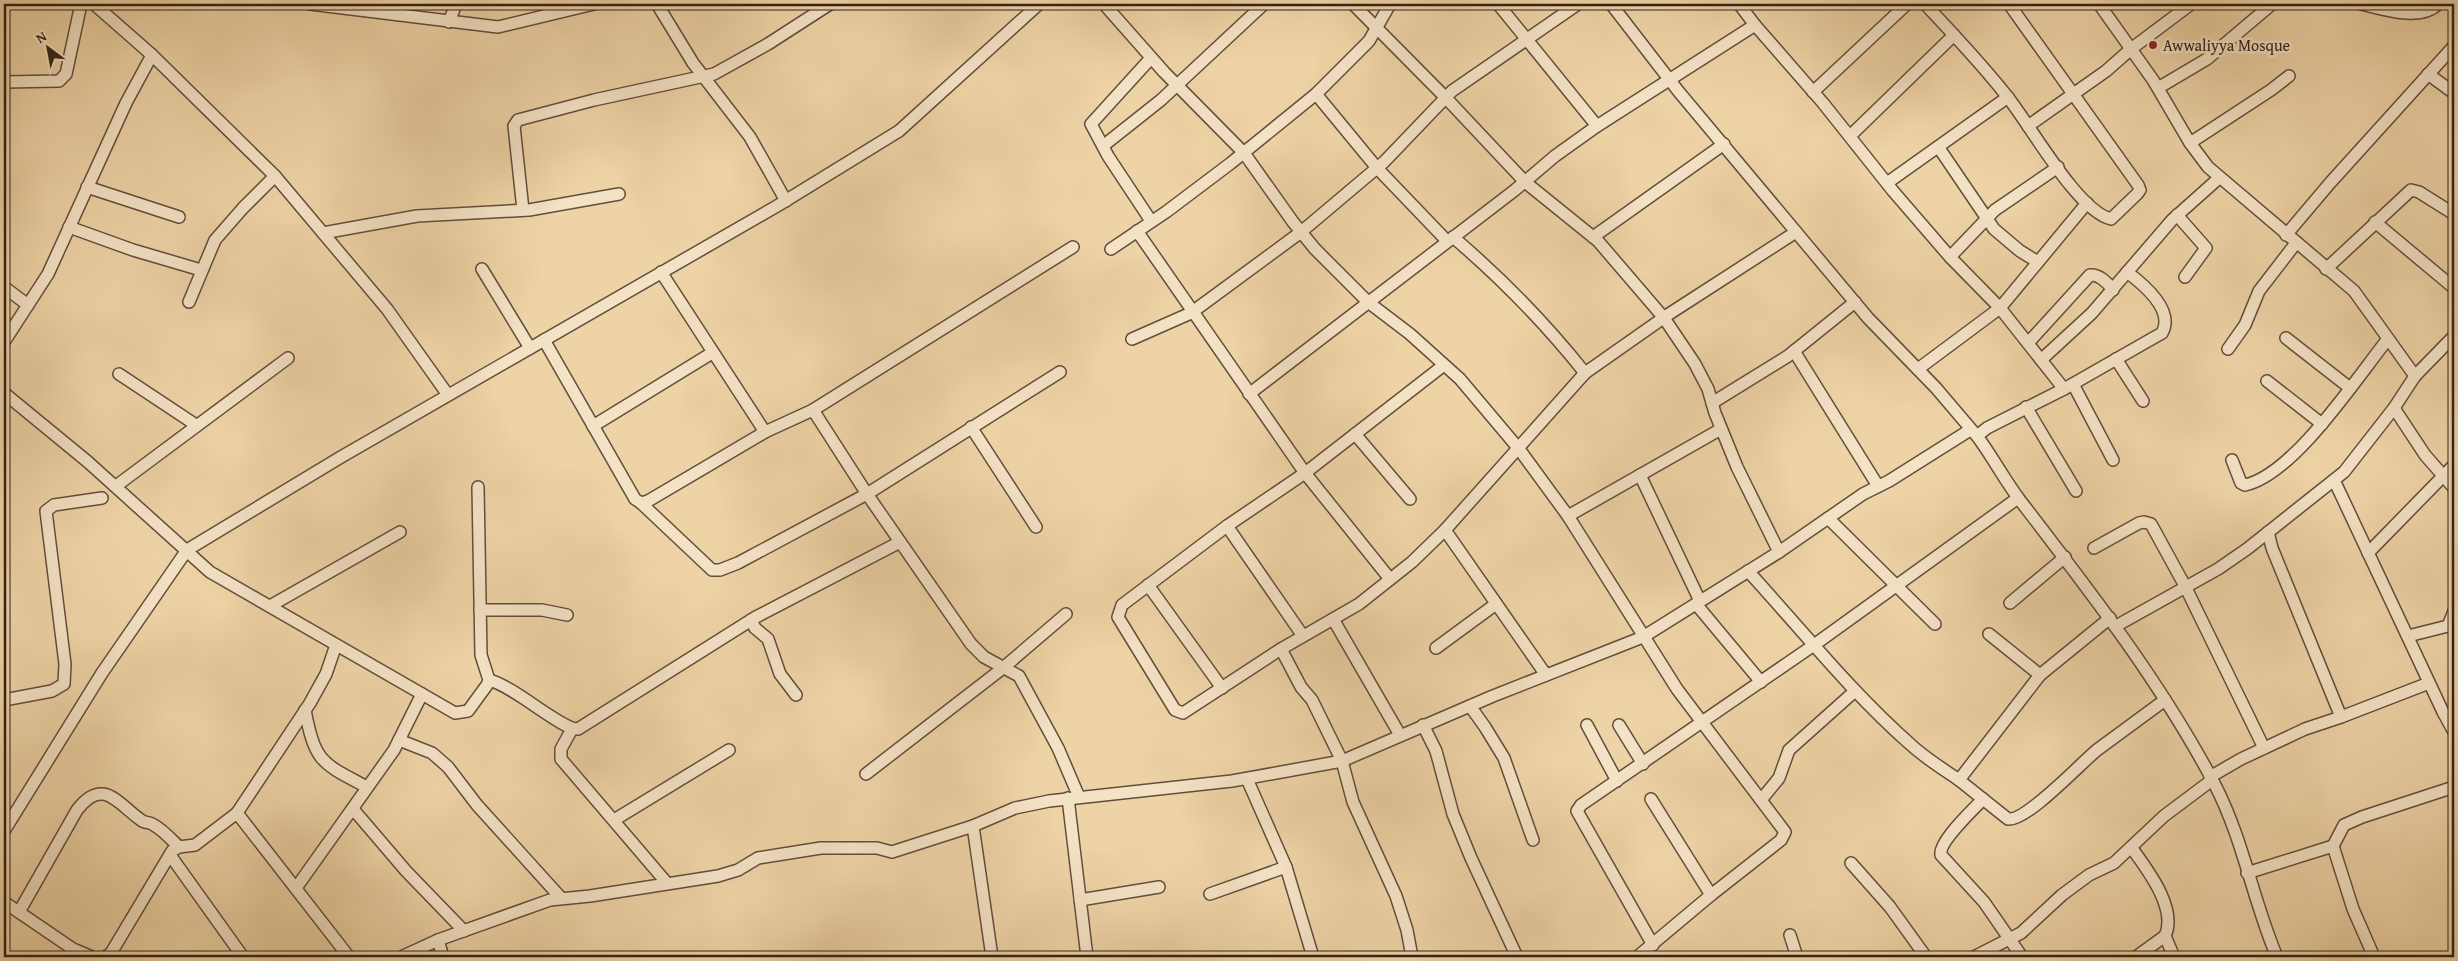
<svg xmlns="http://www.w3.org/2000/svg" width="2458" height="961" font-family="'Gentium Book Plus',serif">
<rect width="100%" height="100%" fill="#eed3a6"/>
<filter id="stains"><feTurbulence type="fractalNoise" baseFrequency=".004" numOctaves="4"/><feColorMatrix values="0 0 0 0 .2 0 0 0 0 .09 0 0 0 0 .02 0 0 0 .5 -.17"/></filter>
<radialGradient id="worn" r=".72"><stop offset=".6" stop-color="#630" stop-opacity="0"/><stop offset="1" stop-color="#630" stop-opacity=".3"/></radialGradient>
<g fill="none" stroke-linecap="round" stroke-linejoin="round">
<defs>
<g id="street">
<path d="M 94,4 L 152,55 L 275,176 L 387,309 L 448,395"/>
<path d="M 310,4 L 498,27 L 594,4"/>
<path d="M 657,4 L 693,63 L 750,137 L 786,201"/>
<path d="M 1104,4 L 1164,72 L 1244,153 L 1293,222 L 1315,249 L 1368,302 L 1410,334 L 1460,379 L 1519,449 L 1568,516 L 1677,689 L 1785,832 L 1781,840 L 1711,895 L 1637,957"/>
<path d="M 1353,4 L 1446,98 L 1525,182 L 1598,241 L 1664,318 L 1695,364 L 1708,389 L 1715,413 L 1737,467 L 1779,552"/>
<path d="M 1498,4 L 1597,126"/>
<path d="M 1611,4 L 1679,92 L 1868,318 L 1936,388 L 1976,435"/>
<path d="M 1739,4 L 1755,25 L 1823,103 L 1893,191 L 1950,257 L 2000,308 L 2087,203"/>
<path d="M 1925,4 C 1953,34 1981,63 2006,95 C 2030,124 2077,211 2111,219 L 2137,194 L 2140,190 L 2138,185 L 2009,4"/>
<path d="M 2099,4 L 2153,80 L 2190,143 L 2208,167 L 2354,291 L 2415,376"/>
<path d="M 2361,4 C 2383,9 2420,22 2438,4"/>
<path d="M 449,22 L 456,4"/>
<path d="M 1151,58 L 1091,124 L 1108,156 L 1151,221"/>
<path d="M 2428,74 L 2454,93"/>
<path d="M 4,82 L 59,81 L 66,74 L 81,4"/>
<path d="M 2158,88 L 2207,59 L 2272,4"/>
<path d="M 1813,92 L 1907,4"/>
<path d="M 1316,94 L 1377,168 L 1447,241"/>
<path d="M 2028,126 L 2106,71 L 2131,49 L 2191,4"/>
<path d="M 1850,136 L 1954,35"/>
<path d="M 2190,143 L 2271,90 L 2289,76"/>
<path d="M 1103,146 L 1161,100 L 1264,4"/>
<path d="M 1939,148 L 1994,229 L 2020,251 L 2038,262"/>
<path d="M 1887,183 L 2008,97"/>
<path d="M 87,187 L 179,217"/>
<path d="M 523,210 L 514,126 L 518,120 L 594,100 L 714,74 L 768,44 L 830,4"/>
<path d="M 2177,215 L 2206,248 L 2185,277"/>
<path d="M 2375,222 L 2454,288"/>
<path d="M 69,227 L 133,250 L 201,270"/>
<path d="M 1137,231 L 1305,473 L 1390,579"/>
<path d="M 323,233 L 417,216 L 529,210 L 619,194"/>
<path d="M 2286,235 L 2330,183 L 2454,46"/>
<path d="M 1453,237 C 1501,278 1546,324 1585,373"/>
<path d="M 1593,237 L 1724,144"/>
<path d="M 1111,249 L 1166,212 L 1231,163 L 1316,94 L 1369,41 L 1390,4"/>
<path d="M 1950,257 L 1995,210 L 2058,167"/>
<path d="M 482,269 L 530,348"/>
<path d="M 2326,269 L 2411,190 L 2419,192 L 2454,214"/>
<path d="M 661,272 L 765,432 L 813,410 L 1073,247"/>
<path d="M 2127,272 C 2143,284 2175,310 2162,333 L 2064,389 L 1987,428 L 1977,436 C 1992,456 2004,479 2019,499 C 2089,590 2160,681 2214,783 C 2243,838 2253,901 2277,957"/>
<path d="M 4,287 L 28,305"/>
<path d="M 189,302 L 215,240 L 243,208 L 275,176"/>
<path d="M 2286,338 L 2350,388"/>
<path d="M 1132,339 L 1191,313 L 1301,232 L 1384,162 L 1452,91 L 1578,4"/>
<path d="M 544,340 L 635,499 L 641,503 L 648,501 L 765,432"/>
<path d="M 4,342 L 48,274 L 126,103 L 152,55"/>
<path d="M 2028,343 L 2090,275 C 2099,274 2108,283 2113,290"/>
<path d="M 2228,349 L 2245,325 L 2259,291 L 2296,243"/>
<path d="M 1794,351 L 1878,486"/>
<path d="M 2116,359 L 2143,401"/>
<path d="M 2041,360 L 2092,313 L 2172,220 L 2219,178"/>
<path d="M 1444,365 L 1305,473 L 1227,526 L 1122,605 L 1118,617 L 1175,710 L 1183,713 L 1281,649 L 1359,604 L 1412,562 L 1445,530 L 1585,373 L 1669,314 L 1796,232"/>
<path d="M 1918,369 L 2000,308 L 2064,389"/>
<path d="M 119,374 L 196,425"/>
<path d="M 2267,381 L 2322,424"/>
<path d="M 2073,384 L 2113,460"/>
<path d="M 4,393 L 88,462 L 210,572 L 455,713 L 468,711 L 487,685 L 489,680 L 481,655 L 478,487"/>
<path d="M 1249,394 L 1515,190 L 1555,156 L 1597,126 L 1755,25"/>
<path d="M 1712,403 L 1788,356 L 1855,302"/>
<path d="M 2026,407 L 2076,491"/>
<path d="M 2394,408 L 2425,455 L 2454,488"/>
<path d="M 813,410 L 867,494 L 971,644 L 984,657 L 1019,676 L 1058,748 L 1079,797"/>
<path d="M 593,426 L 712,353"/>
<path d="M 971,427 L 1036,527"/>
<path d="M 1355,434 L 1410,499"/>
<path d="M 2232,460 L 2241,483 L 2245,485 C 2293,475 2356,379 2387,340"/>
<path d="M 1640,475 L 1700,601"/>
<path d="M 2334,480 L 2443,712 L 2454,732"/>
<path d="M 116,486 L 288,358"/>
<path d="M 641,503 L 712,570 L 720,570 L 738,563 L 867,494 L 1060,372"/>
<path d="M 1568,516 L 1721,429"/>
<path d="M 1828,518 L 1935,624"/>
<path d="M 1227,526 L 1303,636"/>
<path d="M 1445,530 L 1546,675"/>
<path d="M 2268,532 L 2272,548 L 2341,717"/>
<path d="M 2094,548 L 2139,523 L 2144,522 L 2151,524 L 2185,586 L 2264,748"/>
<path d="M 2368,553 L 2454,465"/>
<path d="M 1748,571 C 1801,629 1851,692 1910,744 C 1925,758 1943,769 1959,780"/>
<path d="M 1148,585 L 1222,688"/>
<path d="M 2010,603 L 2065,557"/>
<path d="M 1696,604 L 1761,682"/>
<path d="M 270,606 L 400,532"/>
<path d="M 480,610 L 542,610 L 567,615"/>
<path d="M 2110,618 L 2040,675 L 1959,780 L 2008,819 C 2026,822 2081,763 2097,750 C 2120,733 2142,717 2165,700"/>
<path d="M 1333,619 L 1400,735"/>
<path d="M 751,620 L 755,628 L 768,639 L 780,674 L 796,695"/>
<path d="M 2116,626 L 2218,569 L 2247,549 L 2344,472 L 2394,408 L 2415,376 L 2454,336"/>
<path d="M 1989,634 L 2040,675"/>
<path d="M 2408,636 L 2448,626 L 2454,611"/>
<path d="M 1436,648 L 1496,604"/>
<path d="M 1281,649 L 1301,687 L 1312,700 L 1342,761 L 1353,802 L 1396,896 L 1407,930 L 1412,957"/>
<path d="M 489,680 C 514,686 562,730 578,729 L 756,617 L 900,542"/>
<path d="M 4,700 L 52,691 L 64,684 L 65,664 L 46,511 L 54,505 L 102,498"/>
<path d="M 1470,706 L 1485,727 L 1504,758 L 1533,840"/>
<path d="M 305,710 C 315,762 321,763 367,787"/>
<path d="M 1423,725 L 1436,751 L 1453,814 L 1471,858 L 1517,957"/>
<path d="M 1587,725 L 1617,781"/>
<path d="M 1619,725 L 1643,764"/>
<path d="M 572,729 L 561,749 L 561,759 L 666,882"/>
<path d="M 399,740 L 432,753 L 448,767 L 477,805 L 561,898"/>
<path d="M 866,774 L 1003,668 L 1066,614"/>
<path d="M 2210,777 L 2241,759 L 2305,729 L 2341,717 L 2429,683"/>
<path d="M 1247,779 L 1286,867 L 1313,957"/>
<path d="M 1068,798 L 1087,957"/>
<path d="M 1651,799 L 1711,895"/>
<path d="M 1983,799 C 1973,810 1938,842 1941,855 L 1984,902 L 2022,957"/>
<path d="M 1761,800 L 1779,778 L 1789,750 L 1855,691"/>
<path d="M 353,809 L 406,871 L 464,931"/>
<path d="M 237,813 L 349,957"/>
<path d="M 614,820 L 729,750"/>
<path d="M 973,826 L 992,957"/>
<path d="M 4,831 L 102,673 L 187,550 L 341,457 L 777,206 L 899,131 L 1039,4"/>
<path d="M 2333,846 L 2344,825 L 2362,817 L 2454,787"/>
<path d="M 2131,847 C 2146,868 2178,908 2165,936 L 2136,957"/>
<path d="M 170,855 L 243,957"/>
<path d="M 1851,863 L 1890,907 L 1926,957"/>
<path d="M 2247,873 L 2333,846 L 2353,909 L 2374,957"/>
<path d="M 296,888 L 394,750 L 422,694"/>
<path d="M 1210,894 L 1286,867"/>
<path d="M 1080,900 L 1159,887"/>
<path d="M 4,902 L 73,949 L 92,957"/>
<path d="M 19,912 L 77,810 C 103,776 118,804 141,820 C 144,823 149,822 152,824 C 162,829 171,839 179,847"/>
<path d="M 1790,935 L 1797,957"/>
<path d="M 2165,936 L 2174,957"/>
<path d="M 438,940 L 443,957"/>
<path d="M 1653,945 L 1577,811 L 1581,805 L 1814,645 L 2018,498"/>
<path d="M 105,957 L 111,953 L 172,851 L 179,847 L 195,845 L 237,813 L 310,703 L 326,674 L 336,645"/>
<path d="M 401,957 L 438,940 L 550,900 L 590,896 L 718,876 L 738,870 L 758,858 L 821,848 L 877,848 L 892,852 L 973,826 L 1015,808 L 1049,801 L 1232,781 L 1342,761 L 1493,696 L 1643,637 L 1779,552 L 1863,494 L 1889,481 L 1970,430"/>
<path d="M 1974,957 L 2021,933 L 2062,895 L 2089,875 L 2114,863 L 2164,816 L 2212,780"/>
</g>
</defs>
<!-- street casing -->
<use href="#street" stroke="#624e3c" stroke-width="14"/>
<!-- street -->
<use href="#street" stroke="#f4e2c5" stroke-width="11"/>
</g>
<!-- markers -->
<circle fill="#8f2418" stroke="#f4e2c5" stroke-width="2" cx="2153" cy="45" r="5"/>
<g text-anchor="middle" stroke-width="5" stroke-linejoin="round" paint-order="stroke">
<!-- poi labels -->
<g font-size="16" fill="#332219" stroke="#f4e2c5" text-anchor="start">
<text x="2163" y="51">Awwaliyya Mosque</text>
</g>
</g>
<!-- margin -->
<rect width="2458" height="961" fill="none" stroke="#eed3a6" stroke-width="20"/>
<rect x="5" y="5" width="2448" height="951" fill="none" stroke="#332219" stroke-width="2.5"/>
<rect x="10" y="10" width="2438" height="941" fill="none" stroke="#332219"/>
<!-- north arrow -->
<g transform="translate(48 48) rotate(328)" stroke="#f4e2c5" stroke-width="4" paint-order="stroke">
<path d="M0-4L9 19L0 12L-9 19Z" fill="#332219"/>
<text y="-8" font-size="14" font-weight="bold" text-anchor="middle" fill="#332219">N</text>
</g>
<rect width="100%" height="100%" filter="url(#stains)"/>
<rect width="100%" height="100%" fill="url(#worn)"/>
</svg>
